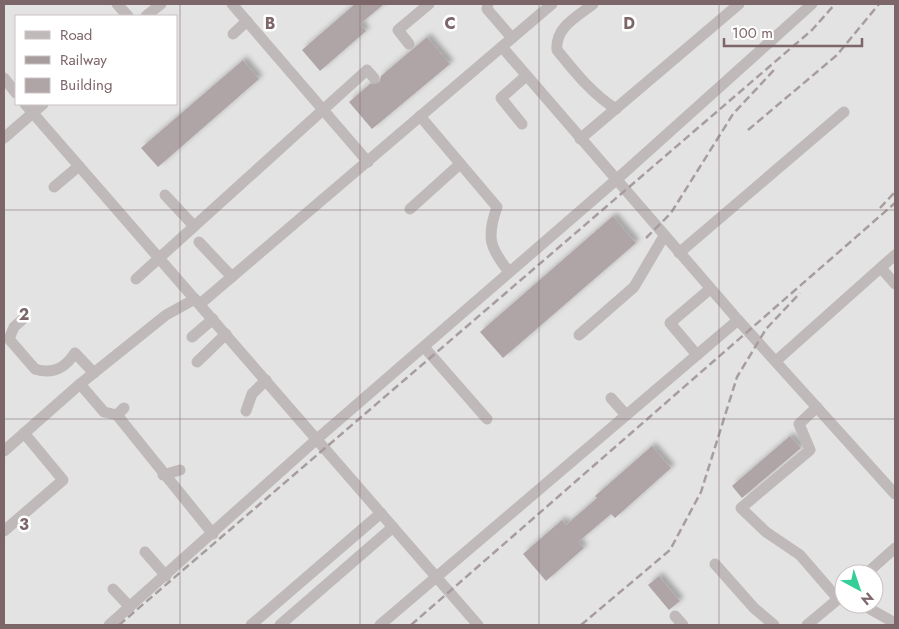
<svg xmlns="http://www.w3.org/2000/svg" width="899" height="629" font-family="Jost,sans-serif">
<defs>
<filter id="shadow"><feDropShadow dx="4" dy="-4" stdDeviation="2.5" flood-color="#0004"/></filter>
</defs>
<rect width="100%" height="100%" fill="#f0f2f3"/>
<!-- built -->
<path fill="#e3e3e4" fill-rule="evenodd" d="M 4,4 L 895,4 L 895,625 L 4,625 ZM 16,16 L 176,16 L 176,104 L 16,104 ZM 844,574 L 874,574 L 874,604 L 844,604 Z"/>
<!-- building -->
<g fill="#afa5a7" filter="url(#shadow)">
<path d="M 355,4 L 384,4 L 360,24 L 366,31 L 320,71 L 302,50 Z"/>
<path d="M 427,37 L 450,64 L 372,129 L 349,102 L 370,84 L 379,84 L 381,76 Z"/>
<path d="M 243,60 L 259,79 L 158,167 L 141,148 Z"/>
<path d="M 613,216 L 636,243 L 503,358 L 480,332 Z"/>
<path d="M 790,436 L 801,448 L 742,498 L 732,486 Z"/>
<path d="M 652,446 L 671,468 L 615,518 L 611,514 L 578,542 L 584,548 L 546,581 L 523,554 L 562,520 L 566,525 L 597,498 L 595,496 Z"/>
<path d="M 659,576 L 680,601 L 669,610 L 648,585 Z"/>
</g>
<g fill="none" stroke-linecap="round" stroke-linejoin="round">
<!-- minor -->
<g stroke="#c0b9ba" stroke-width="11">
<path d="M 117,4 L 128,16"/>
<path d="M 232,4 L 368,162"/>
<path d="M 488,4 L 487,9 L 512,38"/>
<path d="M 593,4 C 577,17 555,27 557,50 C 575,72 591,93 616,109"/>
<path d="M 146,16 L 161,4"/>
<path d="M 233,34 L 247,21"/>
<path d="M 409,44 L 398,30 L 429,4"/>
<path d="M 4,78 L 16,93"/>
<path d="M 25,104 L 478,625"/>
<path d="M 420,116 L 497,207 C 486,238 490,248 509,272"/>
<path d="M 522,124 L 501,98 L 526,76"/>
<path d="M 4,138 L 43,104"/>
<path d="M 580,139 L 739,4"/>
<path d="M 54,187 L 79,166"/>
<path d="M 165,195 L 193,225"/>
<path d="M 410,209 L 460,164"/>
<path d="M 199,242 L 232,277"/>
<path d="M 679,253 L 844,112"/>
<path d="M 881,268 L 895,284"/>
<path d="M 136,279 L 367,70 L 374,78"/>
<path d="M 200,304 L 552,4"/>
<path d="M 23,319 L 14,327 L 9,339 L 35,369 C 53,375 65,368 75,353 L 94,373"/>
<path d="M 738,320 L 895,494"/>
<path d="M 579,335 L 634,287 L 664,236"/>
<path d="M 192,337 L 213,319"/>
<path d="M 424,347 L 487,419"/>
<path d="M 697,355 L 670,323 L 710,289"/>
<path d="M 776,361 L 895,255"/>
<path d="M 197,362 L 226,334"/>
<path d="M 80,384 L 104,412 L 117,415 L 124,408"/>
<path d="M 611,398 L 626,415"/>
<path d="M 817,407 L 799,424 L 810,450 L 741,508 L 766,532 L 800,555 L 838,599 L 844,600"/>
<path d="M 246,411 L 252,394 L 266,380"/>
<path d="M 117,415 L 213,534"/>
<path d="M 4,451 L 80,384 L 166,315 L 195,299"/>
<path d="M 163,475 L 180,470"/>
<path d="M 4,531 L 63,480 L 24,433"/>
<path d="M 145,552 L 166,576"/>
<path d="M 715,564 L 754,608 L 774,625"/>
<path d="M 866,574 L 895,548"/>
<path d="M 113,589 L 130,607"/>
<path d="M 861,604 L 895,623"/>
<path d="M 675,616 L 683,625"/>
<path d="M 109,625 L 317,439 L 616,180 L 812,4"/>
<path d="M 251,625 L 381,513"/>
<path d="M 280,625 L 393,527"/>
<path d="M 380,625 L 738,320 L 502,47"/>
<path d="M 807,625 L 843,595"/>
</g>
<!-- rail -->
<g stroke="#a79d9e" stroke-width="2.5" stroke-dasharray="8 4" stroke-linecap="butt">
<path d="M 748,130 L 837,55 L 879,4"/>
<path d="M 880,208 L 895,192"/>
<path d="M 646,238 L 671,213 L 733,114 L 774,70"/>
<path d="M 119,625 L 812,30 L 835,4"/>
<path d="M 411,625 L 895,203"/>
<path d="M 581,625 L 670,550 L 701,492 L 737,377 L 766,329 L 800,293"/>
</g>
</g>
<!-- grid -->
<path fill="none" stroke="#7d6669" stroke-width="1" stroke-opacity="0.55" d="M 180,4 L 180,625M 360,4 L 360,625M 539,4 L 539,625M 719,4 L 719,625M 4,210 L 895,210M 4,419 L 895,419"/>
<g font-size="16" text-anchor="middle" font-weight="bold" fill="#7d6669" stroke="#fff" stroke-width="5" stroke-linejoin="round" paint-order="stroke">
<text x="270" y="29">B</text>
<text x="450" y="29">C</text>
<text x="629" y="29">D</text>
<text x="24" y="320">2</text>
<text x="24" y="530">3</text>
</g>
<!-- border -->
<rect width="899" height="629" fill="none" stroke="#7d6669" stroke-width="10"/>
<!-- legend -->
<rect x="15" y="15" width="162" height="90" fill="#ffffff" stroke="#cbc2c3"/>
<rect x="25" y="31" width="25" height="8" fill="#c0b9ba" stroke="#cbc2c3"/>
<text x="60" y="40" font-size="15" fill="#7d6669">Road</text>
<rect x="25" y="56" width="25" height="8" fill="#a79d9e" stroke="#cbc2c3"/>
<text x="60" y="65" font-size="15" fill="#7d6669">Railway</text>
<rect x="25" y="78" width="25" height="15" fill="#afa5a7" stroke="#cbc2c3"/>
<text x="60" y="90" font-size="15" fill="#7d6669">Building</text>
<!-- north arrow -->
<g transform="translate(859 589) rotate(140)"><circle r="24" fill="#ffffff" stroke="#cbc2c3"/>
<path d="M0-4L9 19L0 12L-9 19Z" fill="#35ce96"/>
<text y="-8" font-size="14" font-weight="bold" text-anchor="middle" fill="#7d6669">N</text>
</g>
<!-- scale -->
<path d="M724 38v8h138v-8" fill="none" stroke="#7d6669" stroke-width="2.5"/>
<text x="732" y="38" font-size="15" fill="#7d6669" stroke="#ffffff" stroke-width="4" paint-order="stroke">100 m</text>
</svg>
